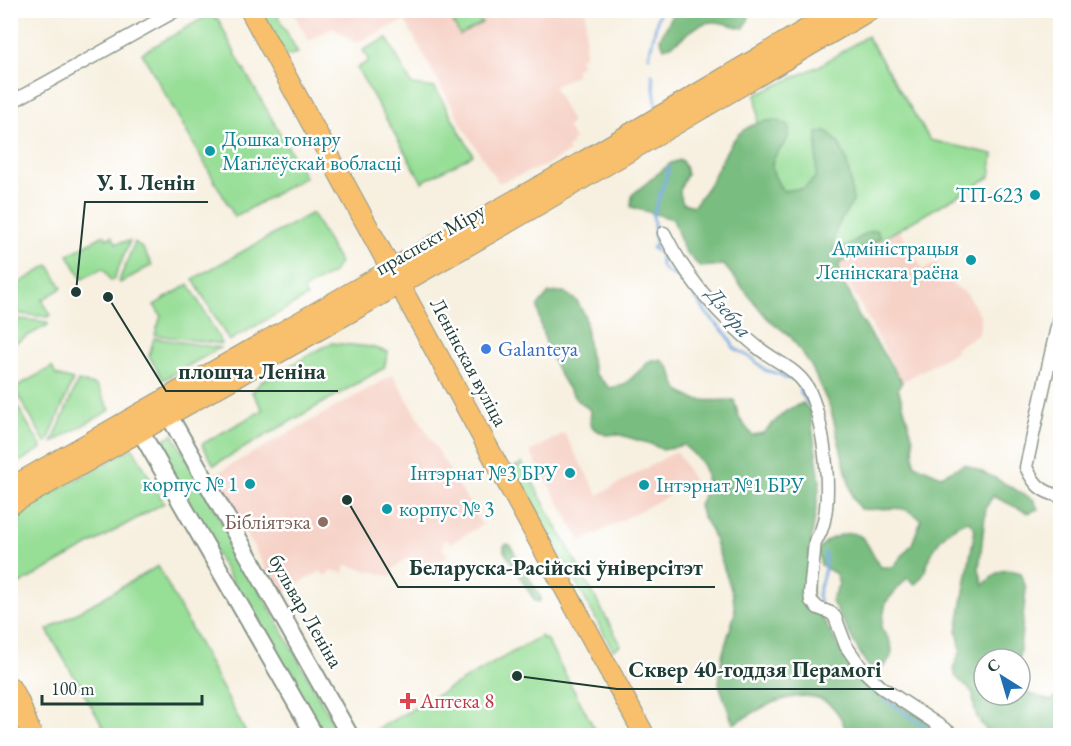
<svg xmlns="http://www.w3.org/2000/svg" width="1071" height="746" font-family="'EB Garamond',serif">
<rect width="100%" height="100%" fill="#fff"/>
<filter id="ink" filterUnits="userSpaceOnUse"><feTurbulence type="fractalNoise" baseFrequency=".0167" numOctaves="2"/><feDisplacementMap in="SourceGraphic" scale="12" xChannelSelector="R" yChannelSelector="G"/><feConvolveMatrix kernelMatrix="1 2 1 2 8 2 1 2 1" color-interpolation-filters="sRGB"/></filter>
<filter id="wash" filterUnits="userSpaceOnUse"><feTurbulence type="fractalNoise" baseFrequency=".008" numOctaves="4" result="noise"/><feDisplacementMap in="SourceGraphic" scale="24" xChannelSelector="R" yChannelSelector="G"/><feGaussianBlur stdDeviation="1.35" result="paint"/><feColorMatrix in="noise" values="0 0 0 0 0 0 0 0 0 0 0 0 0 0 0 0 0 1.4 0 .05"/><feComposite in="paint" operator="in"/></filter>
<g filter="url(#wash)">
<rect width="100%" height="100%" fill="#f7f0e0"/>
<!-- built -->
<g fill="#f6d1c6">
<path d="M 292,11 L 586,11 L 585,55 L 580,58 L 581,65 L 576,69 L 576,75 L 554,87 L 572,122 L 567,127 L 575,140 L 571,142 L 573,145 L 567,148 L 569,152 L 544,166 L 499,183 L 466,132 L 405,21 L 355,43 L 333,28 L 309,41 Z"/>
<path d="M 899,230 L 923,270 L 936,263 L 948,281 L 968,295 L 981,317 L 979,334 L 955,348 L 956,352 L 902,382 L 839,265 Z"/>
<path d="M 393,375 L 482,525 L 450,544 L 447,539 L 443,542 L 444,545 L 442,547 L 448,556 L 425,572 L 407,558 L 394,568 L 393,577 L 346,565 L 344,573 L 333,571 L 324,576 L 321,571 L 280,594 L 213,475 Z"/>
<path d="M 564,433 L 598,495 L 677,451 L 694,482 L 581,542 L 530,452 Z"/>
</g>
<!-- green -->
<g fill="#97de97" stroke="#5b8e66" stroke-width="1.5">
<path d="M 261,11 L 275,11 L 298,53 L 286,56 Z"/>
<path d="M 447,11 L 475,11 L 482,23 L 460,35 Z"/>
<path d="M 212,13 L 215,19 L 218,19 L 239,61 L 305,177 L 235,217 L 142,53 Z"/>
<path d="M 867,36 L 930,140 L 993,154 L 990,177 L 816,277 L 753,150 L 758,115 L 756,95 L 821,65 Z"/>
<path d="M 387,38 L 412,85 L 435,88 L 473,155 L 422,182 L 357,68 L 369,61 L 363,50 Z"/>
<path d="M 312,213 L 340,263 L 333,273 L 303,290 L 307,297 L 229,341 L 193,279 Z"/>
<path d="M 104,235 L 107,239 L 112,236 L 116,243 L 130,241 L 114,279 L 111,281 L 103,268 L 82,279 L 68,255 Z"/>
<path d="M 135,242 L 143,249 L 152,265 L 120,283 L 119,281 Z"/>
<path d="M 49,265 L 62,288 L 42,300 L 51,315 L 48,317 L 11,313 L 11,304 L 16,301 L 12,293 L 19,290 L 16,285 Z"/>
<path d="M 189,284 L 222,344 L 155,335 L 161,316 L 154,305 Z"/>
<path d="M 11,318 L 47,322 L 48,325 L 15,343 L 11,336 Z"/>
<path d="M 154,338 L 220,348 L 163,380 L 149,356 Z"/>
<path d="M 331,343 L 371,347 L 388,352 L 384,368 L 214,465 L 202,444 L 263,410 L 252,392 L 262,381 Z"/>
<path d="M 52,367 L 56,375 L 73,380 L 48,441 L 45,442 L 14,388 Z"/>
<path d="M 78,381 L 97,386 L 110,410 L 52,443 Z"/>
<path d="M 10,394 L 42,448 L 11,467 L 10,467 Z"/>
<path d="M 173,434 L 340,735 L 320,735 L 154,445 Z"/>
<path d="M 133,448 L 164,503 L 11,589 L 11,526 L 16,513 Z"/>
<path d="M 522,463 L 621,645 L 613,650 L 513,468 Z"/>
<path d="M 158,566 L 247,735 L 108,735 L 47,630 Z"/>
<path d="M 541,636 L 543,639 L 546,639 L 598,735 L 367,735 Z"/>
</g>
<!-- forest -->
<g fill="#79bd80" stroke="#4c7d5a" stroke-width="1.5">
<path d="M 676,10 L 747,11 L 749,18 L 744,28 C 734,27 724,22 715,22 C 693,21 682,44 664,48 L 660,38 Z"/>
<path d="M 775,120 L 789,125 C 792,156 754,149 783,191 L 804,188 L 816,177 L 817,133 L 826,131 C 849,146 850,177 853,202 C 843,216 831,232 834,250 C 855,248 857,233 877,230 L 880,238 L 849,255 L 839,264 L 840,279 L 850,294 L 858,315 L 902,382 L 898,388 L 913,439 L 914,464 L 941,476 L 965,464 L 995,478 L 1034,500 L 1038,509 L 1028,513 L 993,496 L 986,507 L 979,569 L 983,585 C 997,573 1000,566 1021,573 L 1026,589 L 1019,659 L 984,659 L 984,695 L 1020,695 L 1020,684 L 1025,692 L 1051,701 L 1060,692 L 1060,735 L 991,735 C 976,720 974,714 973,693 L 955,676 L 954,666 L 961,650 L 957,631 L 975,529 L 969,521 C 952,525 938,539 931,555 C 925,566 926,576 915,584 L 907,578 L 886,602 L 881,628 C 897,648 896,659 874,674 L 864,660 L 831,600 L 839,584 L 836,574 L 821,565 L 818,551 C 826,540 828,539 841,535 C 867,526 868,552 881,567 L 893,567 L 912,544 L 921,520 C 903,500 883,512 860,509 L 853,499 L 831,410 L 811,366 L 791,337 L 767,318 L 724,265 L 700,267 L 684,250 L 673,219 L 631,207 L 632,195 L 671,163 L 681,160 L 685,166 L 687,175 C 681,185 677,192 683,203 L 694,206 C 700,197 708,188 713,178 C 730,145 734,124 775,120 Z"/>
<path d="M 564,292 L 577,301 L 585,316 L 589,352 L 595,374 L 610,388 L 624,385 L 651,360 L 661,360 C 677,372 669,373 677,387 C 689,405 714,400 734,400 L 739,418 L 752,435 L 763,433 L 787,410 L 803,403 L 810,411 L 820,482 L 810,550 L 812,606 L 821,616 L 854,673 L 876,693 L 925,719 L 949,735 L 847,735 C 837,694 807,689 770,704 C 758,709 746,718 733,724 L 719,684 L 722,656 L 735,613 L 733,595 L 711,530 L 702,516 L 699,505 C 713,476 707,464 683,445 L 663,450 L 651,444 L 617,434 L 606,435 L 594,429 L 590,423 L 591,411 C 585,405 577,401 573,395 C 556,374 539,332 538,306 L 549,293 Z"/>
<path d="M 507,544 L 510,545 L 541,598 L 539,602 L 535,601 L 504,551 L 504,546 Z"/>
</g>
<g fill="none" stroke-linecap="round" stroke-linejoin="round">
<!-- stream -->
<g stroke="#72a7df" stroke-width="3">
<path d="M 649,56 L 658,16 L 661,10"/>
<path d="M 652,74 L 657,110"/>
<path d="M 669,168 L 653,215 L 656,244 L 652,248 L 661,253 L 661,266 L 667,272 L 683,280 L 707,314 L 728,336 L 734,348 L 753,359 L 765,370 L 782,375 L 784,378 L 794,379"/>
<path d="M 799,384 L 801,393 L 809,404"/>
<path d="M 820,603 L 818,595 L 825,569 L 825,552"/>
<path d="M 848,659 C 860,690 912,717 940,736"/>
</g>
</g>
</g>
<g filter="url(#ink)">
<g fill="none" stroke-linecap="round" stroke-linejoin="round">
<defs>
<g id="minor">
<path d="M 10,103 L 177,10"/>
<path d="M 664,233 C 686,277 718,315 756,346 C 772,360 794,367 806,385 C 824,413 838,515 815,541 L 810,593 L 811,601 L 818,608 L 831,613 L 835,617 L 846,646 L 862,669 L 881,687 L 955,736"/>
<path d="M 1060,313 L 1026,467 C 1034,484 1041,492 1060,496"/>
</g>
<g id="tertiary">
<path d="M 163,405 L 350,736"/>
<path d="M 135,422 L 315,736"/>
</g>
<g id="primary">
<path d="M 250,10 L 645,736"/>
<path d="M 10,488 L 392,269 L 567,171 L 839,10"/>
<path d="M 10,505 L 502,226 L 870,10"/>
<path d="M 10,687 L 18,700 L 32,736"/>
</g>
</defs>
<!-- minor casing -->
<use href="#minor" stroke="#8b968a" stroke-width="15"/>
<!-- tertiary casing -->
<use href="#tertiary" stroke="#8b968a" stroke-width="20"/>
<!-- primary casing -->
<use href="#primary" stroke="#8b968a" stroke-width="22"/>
<!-- minor -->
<use href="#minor" stroke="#fff" stroke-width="12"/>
<!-- tertiary -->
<use href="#tertiary" stroke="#fff" stroke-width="16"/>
<!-- primary -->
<use href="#primary" stroke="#f8bf6c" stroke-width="20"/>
</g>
</g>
<!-- markers -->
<g fill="#0f9aa8" stroke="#fff" stroke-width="2">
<circle cx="210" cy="151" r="6"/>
<circle cx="1035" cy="195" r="6"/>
<circle cx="971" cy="260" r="6"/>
<circle cx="570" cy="473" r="6"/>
<circle cx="250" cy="484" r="6"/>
<circle cx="644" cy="485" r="6"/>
<circle cx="387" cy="509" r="6"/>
</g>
<circle fill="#3f7fe0" stroke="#fff" stroke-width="2" cx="486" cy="349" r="6"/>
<circle fill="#8d6e63" stroke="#fff" stroke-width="2" cx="323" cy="522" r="6"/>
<path fill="#e0444e" stroke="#fff" stroke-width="2" d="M405 692h6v6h6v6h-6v6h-6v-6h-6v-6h6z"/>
<g text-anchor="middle" stroke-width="5" stroke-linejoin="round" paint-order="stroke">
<!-- culture labels -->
<g font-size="21" fill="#0d838f" stroke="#fff" text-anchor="end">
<text x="222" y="146" text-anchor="start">Дошка гонару<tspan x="222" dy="24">Магілёўскай вобласці</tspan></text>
<text x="1023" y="202">ТП-623</text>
<text x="959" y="255">Адміністрацыя<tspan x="959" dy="24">Ленінскага раёна</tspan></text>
<text x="558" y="480">Інтэрнат №3 БРУ</text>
<text x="238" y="491">корпус № 1</text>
<text x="656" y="492" text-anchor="start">Інтэрнат №1 БРУ</text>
<text x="399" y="516" text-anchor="start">корпус № 3</text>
</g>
<!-- street labels -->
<g font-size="21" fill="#1f3d34" stroke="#fff">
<text transform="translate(430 239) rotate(-30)" y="7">праспект Міру</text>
<text transform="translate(469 362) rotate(62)" y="7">Ленінская вуліца</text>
<text transform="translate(306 611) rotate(60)" y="7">бульвар Леніна</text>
</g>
<!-- shop labels -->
<g font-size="21" fill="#366cbe" stroke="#fff" text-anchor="start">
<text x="498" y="356">Galanteya</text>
</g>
<!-- education labels -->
<g font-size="21" fill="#785e54" stroke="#fff" text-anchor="end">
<text x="311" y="529">Бібліятэка</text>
</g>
<!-- health labels -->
<g font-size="21" fill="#be3a42" stroke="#fff" text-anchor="start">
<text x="420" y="708">Аптека 8</text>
</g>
<!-- water labels -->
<g font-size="22" font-style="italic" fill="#3c6270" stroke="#fff">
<text transform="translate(730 312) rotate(51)" y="8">Дзебра</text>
</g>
</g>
<!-- callouts -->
<path fill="none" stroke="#1f3d34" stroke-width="2" d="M76 292L85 202H208M108 297L166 391H338M347 500L398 587H715M517 676L617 689H894"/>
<g fill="#1f3d34" stroke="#fff" stroke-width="2">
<circle cx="76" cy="292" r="6"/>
<circle cx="108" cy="297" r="6"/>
<circle cx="347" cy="500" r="6"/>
<circle cx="517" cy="676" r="6"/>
</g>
<g font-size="22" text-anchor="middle" font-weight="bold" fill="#1f3d34" stroke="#fff" stroke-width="5" stroke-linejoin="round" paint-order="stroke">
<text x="146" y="190">У. І. Ленін</text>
<text x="252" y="379">плошча Леніна</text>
<text x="556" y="575">Беларуска-Расійскі ўніверсітэт</text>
<text x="755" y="677">Сквер 40-годдзя Перамогі</text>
</g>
<!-- margin -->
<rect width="1071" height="746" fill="none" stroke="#fff" stroke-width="36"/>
<!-- north arrow -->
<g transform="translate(1002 677) rotate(323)"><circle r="28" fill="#ffffff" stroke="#a5b1ae" stroke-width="1.5"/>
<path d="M0-4.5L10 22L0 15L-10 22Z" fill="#1f6fb2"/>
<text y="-9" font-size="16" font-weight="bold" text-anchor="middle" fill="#1f3d34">С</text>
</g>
<!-- scale -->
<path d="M42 695v9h160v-9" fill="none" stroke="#1f3d34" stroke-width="3"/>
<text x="51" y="695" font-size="18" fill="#1f3d34" stroke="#ffffff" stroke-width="4.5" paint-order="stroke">100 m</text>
</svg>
